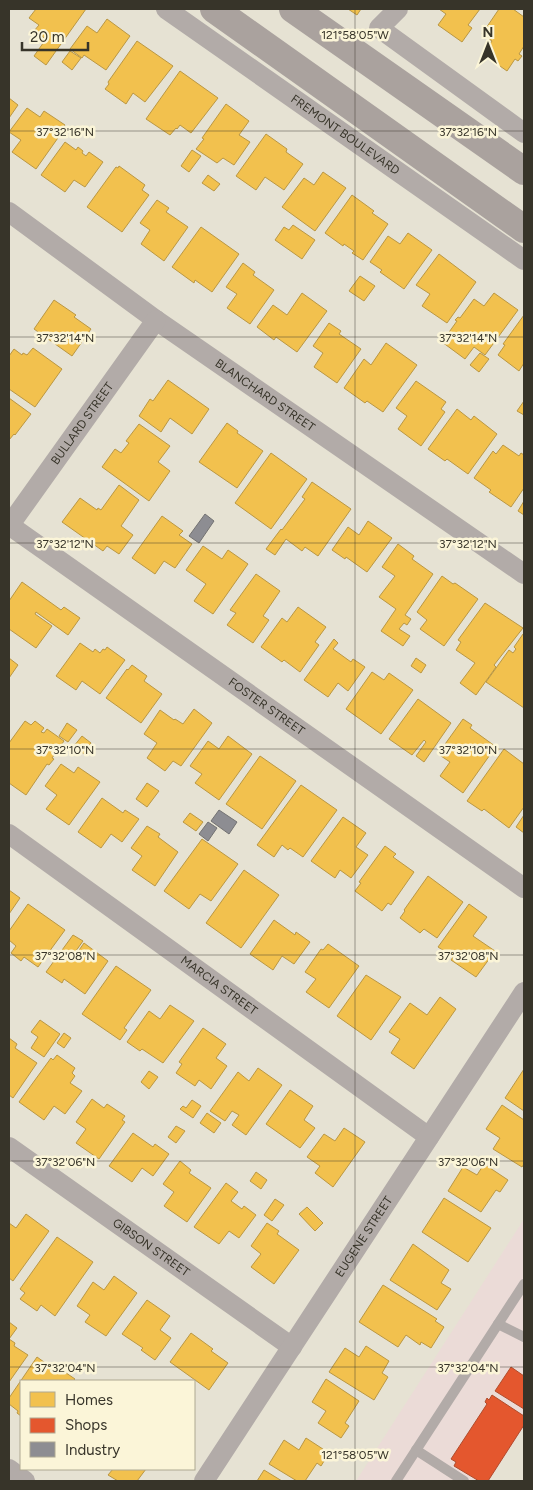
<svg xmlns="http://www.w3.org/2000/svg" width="533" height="1490" font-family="Figtree,sans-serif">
<rect width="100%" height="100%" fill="#e6e2d3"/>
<!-- commercial -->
<path fill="#ebdbd7" d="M 524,1219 L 524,1427 L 489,1481 L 356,1481 Z"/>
<!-- homes -->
<g fill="#f2c14e" stroke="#ba9743">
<path d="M 36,9 L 86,9 L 46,65 L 34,56 L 46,39 L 34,31 L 39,25 L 29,18 Z"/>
<path d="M 348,9 L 361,9 L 357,15 Z"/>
<path d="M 439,9 L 480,9 L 468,25 L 472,28 L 462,42 L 438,25 L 446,14 Z"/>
<path d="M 499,9 L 513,9 L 524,17 L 524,46 L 519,54 L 522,56 L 518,61 L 515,59 L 507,71 L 483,54 L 492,41 L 482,34 Z"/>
<path d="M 107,19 L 130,36 L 106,70 L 84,55 L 82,58 L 70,49 L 87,26 L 97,33 Z"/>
<path d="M 137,41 L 173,66 L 145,102 L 133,93 L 126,104 L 105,89 L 109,84 L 108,82 Z"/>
<path d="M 70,51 L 81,58 L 72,70 L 62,62 Z"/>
<path d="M 180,71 L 218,98 L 191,133 L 180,125 L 177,129 L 176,128 L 170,135 L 146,119 Z"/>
<path d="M 9,98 L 18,105 L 9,118 Z"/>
<path d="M 226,104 L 249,121 L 239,135 L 250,142 L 234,165 L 223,158 L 217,163 L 196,149 L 204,139 L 202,138 Z"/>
<path d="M 27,108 L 40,117 L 44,111 L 65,125 L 58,134 L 60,135 L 36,169 L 12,152 L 21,140 L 9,132 Z"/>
<path d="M 266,134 L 287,149 L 286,152 L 303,164 L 284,190 L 265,177 L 256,190 L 236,176 Z"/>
<path d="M 65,142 L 76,150 L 78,147 L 83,151 L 82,153 L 86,156 L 89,152 L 103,162 L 85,187 L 74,180 L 65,192 L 41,175 Z"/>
<path d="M 192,150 L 201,156 L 189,172 L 181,166 Z"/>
<path d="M 119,166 L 145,185 L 142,190 L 149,195 L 122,232 L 87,207 L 116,167 L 118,168 Z"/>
<path d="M 323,172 L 346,188 L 315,231 L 282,207 L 304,178 L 314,185 Z"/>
<path d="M 208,175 L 220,184 L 214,191 L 202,183 Z"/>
<path d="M 352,195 L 374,211 L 372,213 L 388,224 L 363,260 L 352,253 L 354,251 L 344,244 L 343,246 L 325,233 Z"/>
<path d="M 157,200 L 169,208 L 166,212 L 188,227 L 164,261 L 141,244 L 150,230 L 140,223 Z"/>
<path d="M 293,225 L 315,240 L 302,259 L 275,240 L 284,227 L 289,230 Z"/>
<path d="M 201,227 L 239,254 L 212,292 L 195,280 L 194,283 L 172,267 Z"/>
<path d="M 408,233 L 432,250 L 404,289 L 380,272 L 382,270 L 370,262 L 388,236 L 400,244 Z"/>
<path d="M 439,254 L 476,282 L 447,323 L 422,306 L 430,294 L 416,285 Z"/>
<path d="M 243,263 L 255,272 L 253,275 L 274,290 L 250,324 L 227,308 L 237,294 L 226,287 Z"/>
<path d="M 360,276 L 375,286 L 364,301 L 349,291 Z"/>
<path d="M 302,293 L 327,311 L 297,352 L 276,337 L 274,340 L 257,327 L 273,305 L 287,315 Z"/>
<path d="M 494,293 L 518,310 L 485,355 L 474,347 L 465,359 L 442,342 L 457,321 L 455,320 L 458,317 L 460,318 L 474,299 L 484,306 Z"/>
<path d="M 54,300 L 76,315 L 74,317 L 91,329 L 72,356 L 34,329 Z"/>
<path d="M 524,315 L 524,363 L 519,371 L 498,355 L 505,345 L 503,344 Z"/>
<path d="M 329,323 L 341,331 L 339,334 L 361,349 L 337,383 L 314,367 L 323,353 L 313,346 Z"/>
<path d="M 386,343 L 417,365 L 383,412 L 367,401 L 365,403 L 344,388 L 364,359 L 371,365 Z"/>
<path d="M 33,348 L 62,369 L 35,407 L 9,389 L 9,356 L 14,349 L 22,355 L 23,353 L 27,355 Z"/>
<path d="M 480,353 L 489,359 L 479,372 L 470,365 Z"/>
<path d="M 168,380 L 209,409 L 192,434 L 170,418 L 161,432 L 139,416 L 150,399 L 153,401 Z"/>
<path d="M 416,381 L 446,402 L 441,409 L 445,412 L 421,446 L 398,429 L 407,416 L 396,408 Z"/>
<path d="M 9,398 L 31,414 L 15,435 L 14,434 L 9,440 Z"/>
<path d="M 524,401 L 524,415 L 517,411 Z"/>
<path d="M 457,409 L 471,420 L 474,416 L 497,434 L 468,474 L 447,459 L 445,461 L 428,449 Z"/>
<path d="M 227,423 L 238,431 L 237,433 L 263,451 L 237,488 L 199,462 Z"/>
<path d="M 139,424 L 170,446 L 158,462 L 170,471 L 149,501 L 102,467 L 115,449 L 121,453 L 129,443 L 126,441 Z"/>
<path d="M 503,445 L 519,456 L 521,453 L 524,455 L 524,488 L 511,507 L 489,492 L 491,490 L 474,478 L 493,451 L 496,454 Z"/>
<path d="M 271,453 L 307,479 L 271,529 L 235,503 Z"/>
<path d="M 312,482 L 351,509 L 318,556 L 305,547 L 302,551 L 286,539 L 275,555 L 266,549 L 281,529 L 282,530 L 305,499 L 302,497 Z"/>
<path d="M 119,485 L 139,500 L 121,526 L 133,535 L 119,554 L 107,546 L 103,551 L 62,522 L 80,498 L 97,510 L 98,508 L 101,510 Z"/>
<path d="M 524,501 L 524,515 L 518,511 Z"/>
<path d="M 162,516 L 183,531 L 179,535 L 192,544 L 175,568 L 164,561 L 155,574 L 132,558 Z"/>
<path d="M 368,521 L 392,538 L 367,572 L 346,557 L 345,559 L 332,550 L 348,527 L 359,535 Z"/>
<path d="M 398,544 L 414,556 L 412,559 L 433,574 L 405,615 L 411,619 L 407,625 L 404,623 L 399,629 L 410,636 L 403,646 L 381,631 L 396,609 L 379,597 L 395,576 L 382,567 Z"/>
<path d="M 203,546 L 222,559 L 228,550 L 248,564 L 213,614 L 194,601 L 206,584 L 186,570 Z"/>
<path d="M 256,574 L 280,591 L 263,616 L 269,620 L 253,643 L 227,625 L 236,613 L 230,610 Z"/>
<path d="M 442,576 L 453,584 L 455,583 L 478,599 L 444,646 L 420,629 L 427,620 L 417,612 Z"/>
<path d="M 22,582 L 61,610 L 64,607 L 80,618 L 68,635 L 36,612 L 35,614 L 52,626 L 36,648 L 9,629 L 9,601 Z"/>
<path d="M 485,603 L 523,628 L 494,665 L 496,667 L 476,695 L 460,683 L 475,663 L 456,650 L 461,642 L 458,640 Z"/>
<path d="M 298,607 L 326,627 L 315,642 L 319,645 L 300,672 L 284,660 L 282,662 L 261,647 L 282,618 L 287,622 Z"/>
<path d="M 523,634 L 524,634 L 524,708 L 486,682 L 509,650 L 513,653 L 516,649 L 514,647 Z"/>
<path d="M 334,639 L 338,643 L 333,649 L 351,662 L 353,659 L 365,667 L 348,691 L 338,683 L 328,697 L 304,680 Z"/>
<path d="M 80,643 L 93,652 L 95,649 L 100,653 L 103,649 L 105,650 L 107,647 L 125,660 L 100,694 L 82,681 L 76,690 L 56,676 Z"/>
<path d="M 9,658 L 18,665 L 9,678 Z"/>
<path d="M 416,658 L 426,665 L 421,673 L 411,666 Z"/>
<path d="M 132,665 L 147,676 L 144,681 L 162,694 L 141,723 L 106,698 L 127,669 L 128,670 Z"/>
<path d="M 372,672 L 384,680 L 389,673 L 413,690 L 381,734 L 346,709 Z"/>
<path d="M 418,699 L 451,723 L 424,762 L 416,756 L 426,742 L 424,740 L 412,755 L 389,739 Z"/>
<path d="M 194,709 L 212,723 L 181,766 L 173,761 L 165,771 L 147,758 L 157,743 L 144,734 L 160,710 L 174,720 L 175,719 L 183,724 Z"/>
<path d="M 463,719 L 472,725 L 470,728 L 499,749 L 495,755 L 492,752 L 463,793 L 440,776 L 450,762 L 438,754 Z"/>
<path d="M 25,721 L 31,725 L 35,721 L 44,728 L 41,732 L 44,733 L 47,729 L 64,741 L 52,758 L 54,759 L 49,765 L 47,764 L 26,795 L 9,783 L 9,743 Z"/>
<path d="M 67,723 L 77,730 L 68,742 L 59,736 Z"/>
<path d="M 82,736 L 91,743 L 84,754 L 74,746 Z"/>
<path d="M 228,736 L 252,754 L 219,800 L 195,783 L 202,774 L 190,766 L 208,741 L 219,749 Z"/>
<path d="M 504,749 L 524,764 L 524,807 L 509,828 L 484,809 L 482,811 L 467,801 Z"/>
<path d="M 260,756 L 296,781 L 262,829 L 226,804 Z"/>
<path d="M 61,764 L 74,773 L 78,767 L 100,782 L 69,825 L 46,809 L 57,795 L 45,786 Z"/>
<path d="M 147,783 L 159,791 L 147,807 L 136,799 Z"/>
<path d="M 301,785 L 337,810 L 303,857 L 290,848 L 288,850 L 282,845 L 274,857 L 257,845 Z"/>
<path d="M 102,798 L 123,813 L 125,810 L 139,819 L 122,842 L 111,834 L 101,848 L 78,832 Z"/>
<path d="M 190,813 L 203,822 L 196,831 L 183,822 Z"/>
<path d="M 524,815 L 524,833 L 516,827 Z"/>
<path d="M 343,817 L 366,833 L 356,847 L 368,855 L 351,878 L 340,870 L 335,878 L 311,861 Z"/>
<path d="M 147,826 L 160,834 L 158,837 L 178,852 L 155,886 L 132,870 L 142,856 L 131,848 Z"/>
<path d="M 202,839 L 238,864 L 211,901 L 200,894 L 189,909 L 164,891 Z"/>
<path d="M 385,846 L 396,854 L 393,857 L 414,872 L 391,905 L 388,903 L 382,911 L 355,891 L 361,883 L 359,882 Z"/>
<path d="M 244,870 L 279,895 L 241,948 L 206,923 Z"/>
<path d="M 428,876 L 463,902 L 437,938 L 424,929 L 420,933 L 400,918 L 405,911 L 404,910 Z"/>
<path d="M 9,890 L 20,898 L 9,914 Z"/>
<path d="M 28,904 L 65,930 L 38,967 L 24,957 L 21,961 L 11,953 L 16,946 L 9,940 L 9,931 Z"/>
<path d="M 469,904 L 487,917 L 473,936 L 495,951 L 476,977 L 451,960 L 453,957 L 438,947 Z"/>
<path d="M 274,920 L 295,935 L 296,932 L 310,942 L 294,964 L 282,956 L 273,970 L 250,954 Z"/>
<path d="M 73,935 L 83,941 L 73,955 L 75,956 L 84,943 L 108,961 L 85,994 L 64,979 L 62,983 L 46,972 Z"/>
<path d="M 328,944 L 359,966 L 329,1008 L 306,992 L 316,979 L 305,972 L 321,949 L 323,950 Z"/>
<path d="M 116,966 L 151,990 L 124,1028 L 127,1030 L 120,1040 L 82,1014 Z"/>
<path d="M 366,975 L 401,997 L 371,1040 L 337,1016 Z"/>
<path d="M 440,997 L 456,1009 L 414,1069 L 391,1053 L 400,1039 L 389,1032 L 410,1003 L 427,1015 Z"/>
<path d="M 170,1005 L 194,1021 L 163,1063 L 142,1049 L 140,1051 L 127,1042 L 149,1011 L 160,1019 Z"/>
<path d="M 40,1020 L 60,1034 L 44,1057 L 31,1048 L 38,1037 L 31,1032 Z"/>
<path d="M 203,1028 L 226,1044 L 216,1058 L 227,1066 L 211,1089 L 199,1080 L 195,1086 L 176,1073 L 182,1064 L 179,1062 Z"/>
<path d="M 64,1033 L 71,1038 L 64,1048 L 57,1043 Z"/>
<path d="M 9,1038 L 17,1044 L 15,1048 L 37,1063 L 13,1098 L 9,1095 Z"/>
<path d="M 57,1055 L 75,1068 L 72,1073 L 75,1076 L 70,1083 L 82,1091 L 65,1114 L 54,1106 L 44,1120 L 19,1102 L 51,1058 L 53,1060 Z"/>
<path d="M 258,1068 L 282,1085 L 246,1135 L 232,1125 L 239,1115 L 232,1111 L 225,1121 L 210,1111 L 238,1072 L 249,1081 Z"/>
<path d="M 524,1069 L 524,1111 L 505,1098 Z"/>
<path d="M 149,1071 L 158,1077 L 149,1089 L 141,1082 Z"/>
<path d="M 290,1090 L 313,1106 L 304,1120 L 315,1128 L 300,1148 L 266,1124 Z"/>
<path d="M 92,1099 L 104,1108 L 107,1104 L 125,1116 L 122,1120 L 125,1122 L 99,1159 L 76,1143 L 86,1129 L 76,1122 Z"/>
<path d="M 192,1100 L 201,1106 L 193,1118 L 180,1109 L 183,1106 L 186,1108 Z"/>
<path d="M 502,1105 L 524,1120 L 524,1164 L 522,1167 L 493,1149 L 500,1138 L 486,1129 Z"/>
<path d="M 207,1113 L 221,1123 L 214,1133 L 200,1123 Z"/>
<path d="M 176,1126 L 185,1131 L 176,1143 L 168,1137 Z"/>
<path d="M 344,1128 L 365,1142 L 333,1187 L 315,1173 L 320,1166 L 307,1157 L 324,1134 L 335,1141 Z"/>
<path d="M 133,1133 L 153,1147 L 155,1144 L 169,1154 L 153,1176 L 142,1168 L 132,1182 L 109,1166 Z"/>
<path d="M 180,1161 L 191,1170 L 189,1173 L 211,1188 L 187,1222 L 164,1206 L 174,1192 L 163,1184 Z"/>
<path d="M 484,1164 L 508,1180 L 500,1192 L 496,1190 L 481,1212 L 448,1191 L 463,1167 L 477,1175 Z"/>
<path d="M 256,1172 L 267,1180 L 261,1189 L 250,1181 Z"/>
<path d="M 226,1183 L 238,1192 L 231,1201 L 242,1209 L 244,1206 L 256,1215 L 239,1238 L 229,1231 L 219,1244 L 194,1227 Z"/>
<path d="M 444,1198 L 491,1228 L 468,1262 L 422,1232 Z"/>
<path d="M 275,1199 L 284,1205 L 272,1221 L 264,1215 Z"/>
<path d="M 307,1207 L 323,1223 L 315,1231 L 299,1214 Z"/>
<path d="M 26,1214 L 49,1231 L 13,1281 L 9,1278 L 9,1223 L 16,1228 Z"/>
<path d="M 267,1223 L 279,1231 L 277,1234 L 299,1250 L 274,1284 L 251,1267 L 261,1254 L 251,1246 Z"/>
<path d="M 57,1237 L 93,1262 L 55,1316 L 41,1305 L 37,1311 L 20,1299 L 25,1293 L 20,1289 Z"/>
<path d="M 413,1244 L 449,1270 L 441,1283 L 451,1289 L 437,1310 L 390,1280 Z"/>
<path d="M 114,1276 L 137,1293 L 106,1336 L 85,1322 L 90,1315 L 77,1306 L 93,1282 L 104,1290 Z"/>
<path d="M 383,1285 L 437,1319 L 435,1321 L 444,1327 L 431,1348 L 421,1342 L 420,1345 L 406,1335 L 398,1347 L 359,1322 Z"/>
<path d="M 147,1300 L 170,1316 L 160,1330 L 171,1338 L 155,1360 L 141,1350 L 143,1348 L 122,1334 Z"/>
<path d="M 9,1322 L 17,1328 L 9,1339 L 15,1343 L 14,1346 L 28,1355 L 9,1382 Z"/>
<path d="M 191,1333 L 213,1349 L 211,1351 L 228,1363 L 209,1390 L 170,1362 Z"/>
<path d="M 366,1346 L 389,1361 L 382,1373 L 388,1377 L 374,1400 L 329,1372 L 345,1348 L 359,1357 Z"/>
<path d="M 37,1357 L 51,1367 L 53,1364 L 75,1379 L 73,1381 L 21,1381 L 21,1416 L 17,1413 L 18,1411 L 9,1404 L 9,1398 Z"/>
<path d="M 326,1379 L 359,1401 L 345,1423 L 349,1426 L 341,1438 L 318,1423 L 326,1411 L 312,1402 Z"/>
<path d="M 306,1438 L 329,1453 L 321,1466 L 317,1463 L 305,1481 L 297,1481 L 269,1464 L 284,1440 L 299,1450 Z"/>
<path d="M 113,1469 L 146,1469 L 137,1481 L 118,1481 L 108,1475 Z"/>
<path d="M 264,1470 L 282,1481 L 257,1481 Z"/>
</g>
<!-- shops -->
<g fill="#e4572e" stroke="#b04c2c">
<path d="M 511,1367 L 524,1376 L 524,1409 L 495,1391 Z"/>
<path d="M 492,1395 L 524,1416 L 524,1425 L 488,1481 L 479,1481 L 454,1466 L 456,1462 L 451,1459 L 487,1404 L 485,1402 L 487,1398 L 489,1400 Z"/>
</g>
<!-- industry -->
<g fill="#8d8d92" stroke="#737272">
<path d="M 205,514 L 214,521 L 199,543 L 189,536 Z"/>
<path d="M 219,810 L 237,822 L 229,834 L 211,821 Z"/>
<path d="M 208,822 L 217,828 L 208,841 L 199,834 Z"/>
</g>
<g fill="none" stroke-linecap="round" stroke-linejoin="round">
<!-- service -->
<g stroke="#b2aba8" stroke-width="10">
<path d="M 498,1324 L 524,1337"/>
<path d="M 416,1450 L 464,1481"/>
<path d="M 396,1481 L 524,1284"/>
</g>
<!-- minor -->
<g stroke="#b2aba8" stroke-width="20">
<path id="s1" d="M 166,9 L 524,260"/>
<path d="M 398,9 L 379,28 L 524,133"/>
<path id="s2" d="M 9,212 L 156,320 L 524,574"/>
<path id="s3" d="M 9,525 L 524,888"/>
<path id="s4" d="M 9,526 L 156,320"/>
<path id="s5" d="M 9,834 L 429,1137"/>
<path id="s6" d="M 9,1147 L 292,1347"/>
<path d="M 9,1469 L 25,1481"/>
<path id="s7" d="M 204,1481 L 524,992"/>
</g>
<!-- primary -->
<g stroke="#aaa29e" stroke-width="28">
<path d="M 214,9 L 524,229"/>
<path d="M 293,9 L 524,171"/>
</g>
</g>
<!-- ticks -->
<path fill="none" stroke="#373429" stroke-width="1" stroke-opacity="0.45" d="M 355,9 L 355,1481M 9,131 L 524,131M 9,337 L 524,337M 9,543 L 524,543M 9,749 L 524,749M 9,955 L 524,955M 9,1161 L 524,1161M 9,1367 L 524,1367"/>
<g text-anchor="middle" stroke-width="5" stroke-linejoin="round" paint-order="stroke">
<!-- street labels -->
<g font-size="12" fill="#373429" stroke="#fbf5d8">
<text dy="4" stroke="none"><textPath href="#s1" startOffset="219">FREMONT BOULEVARD</textPath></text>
<text dy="4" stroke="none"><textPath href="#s2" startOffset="315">BLANCHARD STREET</textPath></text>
<text dy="4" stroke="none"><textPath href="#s4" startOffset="126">BULLARD STREET</textPath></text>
<text dy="4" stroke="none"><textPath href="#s3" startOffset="315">FOSTER STREET</textPath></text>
<text dy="4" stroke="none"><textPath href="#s5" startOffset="259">MARCIA STREET</textPath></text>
<text dy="4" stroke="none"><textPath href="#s7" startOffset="292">EUGENE STREET</textPath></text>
<text dy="4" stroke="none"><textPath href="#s6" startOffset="174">GIBSON STREET</textPath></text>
</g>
</g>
<g font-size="12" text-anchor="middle" fill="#373429" stroke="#fbf5d8" stroke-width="5" stroke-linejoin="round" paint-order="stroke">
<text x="355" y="39">121°58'05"W</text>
<text x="65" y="136">37°32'16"N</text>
<text x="468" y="136">37°32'16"N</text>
<text x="65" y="342">37°32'14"N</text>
<text x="468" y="342">37°32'14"N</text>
<text x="65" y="548">37°32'12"N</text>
<text x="468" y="548">37°32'12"N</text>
<text x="65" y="754">37°32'10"N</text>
<text x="468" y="754">37°32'10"N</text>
<text x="65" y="960">37°32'08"N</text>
<text x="468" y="960">37°32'08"N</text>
<text x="65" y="1166">37°32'06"N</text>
<text x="468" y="1166">37°32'06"N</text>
<text x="65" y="1372">37°32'04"N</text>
<text x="468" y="1372">37°32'04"N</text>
<text x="355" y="1459">121°58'05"W</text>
</g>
<!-- border -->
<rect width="533" height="1490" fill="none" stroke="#373429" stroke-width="20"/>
<!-- legend -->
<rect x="20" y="1380" width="175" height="90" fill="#fbf5d8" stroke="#ada892"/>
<rect x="30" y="1392" width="25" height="15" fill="#f2c14e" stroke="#ada892"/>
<text x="65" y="1405" font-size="15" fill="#373429">Homes</text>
<rect x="30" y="1418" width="25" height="15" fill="#e4572e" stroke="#ada892"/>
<text x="65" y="1430" font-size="15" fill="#373429">Shops</text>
<rect x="30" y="1442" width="25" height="15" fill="#8d8d92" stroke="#ada892"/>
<text x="65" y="1455" font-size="15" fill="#373429">Industry</text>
<!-- north arrow -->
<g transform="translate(488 45)" stroke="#fbf5d8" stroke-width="4" paint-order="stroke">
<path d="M0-4L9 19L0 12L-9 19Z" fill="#373429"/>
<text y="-8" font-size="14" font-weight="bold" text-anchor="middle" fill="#373429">N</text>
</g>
<!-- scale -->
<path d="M22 42v8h66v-8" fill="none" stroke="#373429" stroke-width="2.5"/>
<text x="30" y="42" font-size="15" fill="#373429" stroke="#fbf5d8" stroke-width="4" paint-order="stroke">20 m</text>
</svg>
